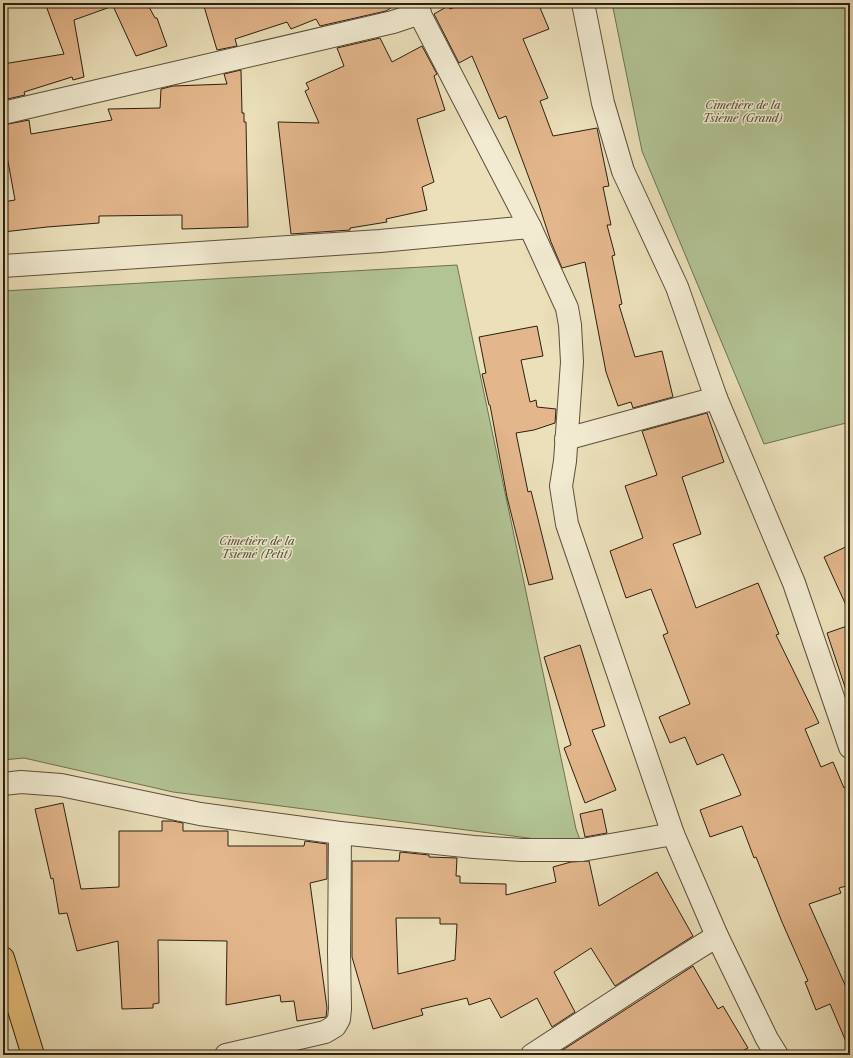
<svg xmlns="http://www.w3.org/2000/svg" width="853" height="1058" font-family="'Libre Caslon Text',serif">
<rect width="100%" height="100%" fill="#ebe0ba"/>
<filter id="stains"><feTurbulence type="fractalNoise" baseFrequency=".005" numOctaves="4"/><feColorMatrix values="0 0 0 0 .2 0 0 0 0 .09 0 0 0 0 .02 0 0 0 .5 -.17"/></filter>
<radialGradient id="worn" r=".72"><stop offset=".6" stop-color="#630" stop-opacity="0"/><stop offset="1" stop-color="#630" stop-opacity=".3"/></radialGradient>
<!-- green -->
<g fill="#b2c394" stroke="#6f7152">
<path d="M 612,3 L 850,3 L 850,422 L 764,444 L 642,151 Z"/>
<path d="M 457,265 L 576,829 L 582,845 L 173,792 L 24,758 L 3,760 L 3,291 Z"/>
</g>
<!-- building -->
<g fill="#e3b68c" stroke="#2c1f11" fill-rule="evenodd">
<path d="M 45,3 L 147,3 L 155,18 L 157,18 L 167,46 L 136,56 L 113,6 L 74,20 L 84,77 L 73,80 L 72,77 L 24,92 L 25,95 L 3,100 L 3,64 L 64,54 Z"/>
<path d="M 203,3 L 399,3 L 386,11 L 320,26 L 316,19 L 291,29 L 287,22 L 235,39 L 237,46 L 217,50 Z"/>
<path d="M 466,3 L 538,3 L 549,29 L 523,39 L 548,98 L 540,101 L 553,136 L 597,128 L 609,186 L 603,187 L 611,225 L 607,225 L 615,255 L 612,256 L 622,304 L 619,305 L 635,357 L 662,351 L 673,397 L 633,408 L 631,402 L 618,406 L 606,372 L 585,262 L 562,268 L 551,242 L 539,205 L 506,116 L 499,119 L 472,56 L 459,63 L 434,14 L 448,6 L 450,9 Z"/>
<path d="M 380,38 L 392,62 L 422,46 L 437,74 L 434,76 L 445,110 L 417,119 L 434,182 L 422,187 L 427,210 L 386,219 L 387,222 L 350,228 L 350,230 L 291,234 L 278,122 L 319,123 L 305,91 L 309,89 L 306,83 L 344,66 L 337,48 Z"/>
<path d="M 241,70 L 242,113 L 244,113 L 244,122 L 246,122 L 248,227 L 182,229 L 182,215 L 99,216 L 99,223 L 47,227 L 3,232 L 3,202 L 15,200 L 3,134 L 3,125 L 29,120 L 31,134 L 112,120 L 108,109 L 160,108 L 161,89 L 173,86 L 227,84 L 224,74 Z"/>
<path d="M 537,326 L 543,356 L 521,360 L 530,402 L 536,400 L 537,407 L 556,409 L 555,423 L 534,430 L 516,433 L 528,492 L 531,491 L 553,579 L 529,585 L 507,497 L 490,405 L 489,405 L 482,374 L 486,373 L 479,337 Z"/>
<path d="M 707,413 L 724,462 L 682,477 L 701,534 L 673,544 L 696,608 L 758,583 L 779,634 L 776,635 L 819,723 L 805,729 L 821,767 L 833,762 L 844,788 L 850,785 L 850,885 L 839,888 L 841,893 L 809,904 L 850,996 L 850,1051 L 830,1004 L 816,1010 L 805,982 L 808,981 L 782,922 L 756,857 L 754,858 L 742,826 L 710,837 L 700,810 L 741,795 L 723,754 L 697,765 L 685,737 L 670,743 L 659,717 L 690,704 L 663,635 L 668,633 L 651,589 L 626,598 L 610,551 L 643,538 L 625,486 L 657,475 L 642,431 Z"/>
<path d="M 850,545 L 850,614 L 824,557 Z"/>
<path d="M 850,625 L 850,690 L 846,690 L 827,633 Z"/>
<path d="M 580,645 L 605,726 L 592,730 L 616,790 L 585,803 L 564,748 L 571,745 L 544,657 Z"/>
<path d="M 63,803 L 81,889 L 119,887 L 119,831 L 162,831 L 162,821 L 173,821 L 183,823 L 183,831 L 228,831 L 228,846 L 304,846 L 305,841 L 327,844 L 327,879 L 310,883 L 327,1008 L 326,1017 L 297,1021 L 294,1001 L 281,1002 L 280,995 L 226,1005 L 227,941 L 158,940 L 159,1003 L 153,1004 L 153,1008 L 122,1009 L 118,941 L 77,951 L 67,913 L 59,914 L 53,878 L 51,879 L 35,809 Z"/>
<path d="M 602,809 L 607,833 L 585,837 L 580,814 Z"/>
<path d="M 400,852 L 429,855 L 429,857 L 457,858 L 456,876 L 460,876 L 460,883 L 506,884 L 506,895 L 556,882 L 553,867 L 571,862 L 589,861 L 599,906 L 657,872 L 693,936 L 615,986 L 591,948 L 554,972 L 575,1012 L 552,1027 L 537,998 L 501,1018 L 490,998 L 469,1005 L 467,998 L 421,1009 L 423,1015 L 373,1029 L 352,957 L 352,861 L 399,861 ZM 396,918 L 440,918 L 440,924 L 457,924 L 455,960 L 398,974 Z"/>
<path d="M 693,966 L 718,1009 L 723,1006 L 748,1048 L 735,1055 L 555,1055 Z"/>
</g>
<g fill="none" stroke-linecap="round" stroke-linejoin="round">
<defs>
<g id="minor">
<path d="M 414,3 L 530,227 L 567,308 L 570,325 L 572,362 L 565,461 L 561,486 L 567,524 L 673,834 L 717,936 L 767,1039 L 777,1055"/>
<path d="M 583,3 L 603,103 L 623,171 L 677,287 L 716,398 L 794,583 L 850,747"/>
<path d="M 3,113 L 393,22 L 420,13"/>
<path d="M 3,266 L 380,241 L 530,227"/>
<path d="M 566,439 L 716,398"/>
<path d="M 3,784 L 21,782 L 61,785 L 200,814 L 340,833 L 474,847 L 522,850 L 582,850 L 673,834"/>
<path d="M 226,1055 L 325,1032 L 335,1026 L 339,1019 L 340,1009 L 339,953 L 340,833"/>
<path d="M 532,1055 L 661,971 L 717,936"/>
</g>
<path id="highway" d="M 3,958 L 33,1055"/>
</defs>
<!-- minor casing -->
<use href="#minor" stroke="#5c4f3b" stroke-width="24"/>
<!-- highway casing -->
<use href="#highway" stroke="#2c1f11" stroke-width="24"/>
<!-- minor -->
<use href="#minor" stroke="#f2ebd2" stroke-width="22"/>
<!-- highway -->
<use href="#highway" stroke="#e6c07d" stroke-width="22"/>
</g>
<g text-anchor="middle" stroke-width="3" stroke-linejoin="round" paint-order="stroke">
<!-- park labels -->
<g font-size="11" font-style="italic" fill="#545038" stroke="#f2ebd2">
<text x="743" y="109">Cimetière de la<tspan x="743" dy="13">Tsiémé (Grand)</tspan></text>
<text x="257" y="545">Cimetière de la<tspan x="257" dy="13">Tsiémé (Petit)</tspan></text>
</g>
</g>
<!-- margin -->
<rect width="853" height="1058" fill="none" stroke="#ebe0ba" stroke-width="16"/>
<rect x="4" y="4" width="845" height="1050" fill="none" stroke="#2c1f11" stroke-width="2"/>
<rect x="8" y="8" width="837" height="1042" fill="none" stroke="#2c1f11"/>
<rect width="100%" height="100%" filter="url(#stains)"/>
<rect width="100%" height="100%" fill="url(#worn)"/>
</svg>
